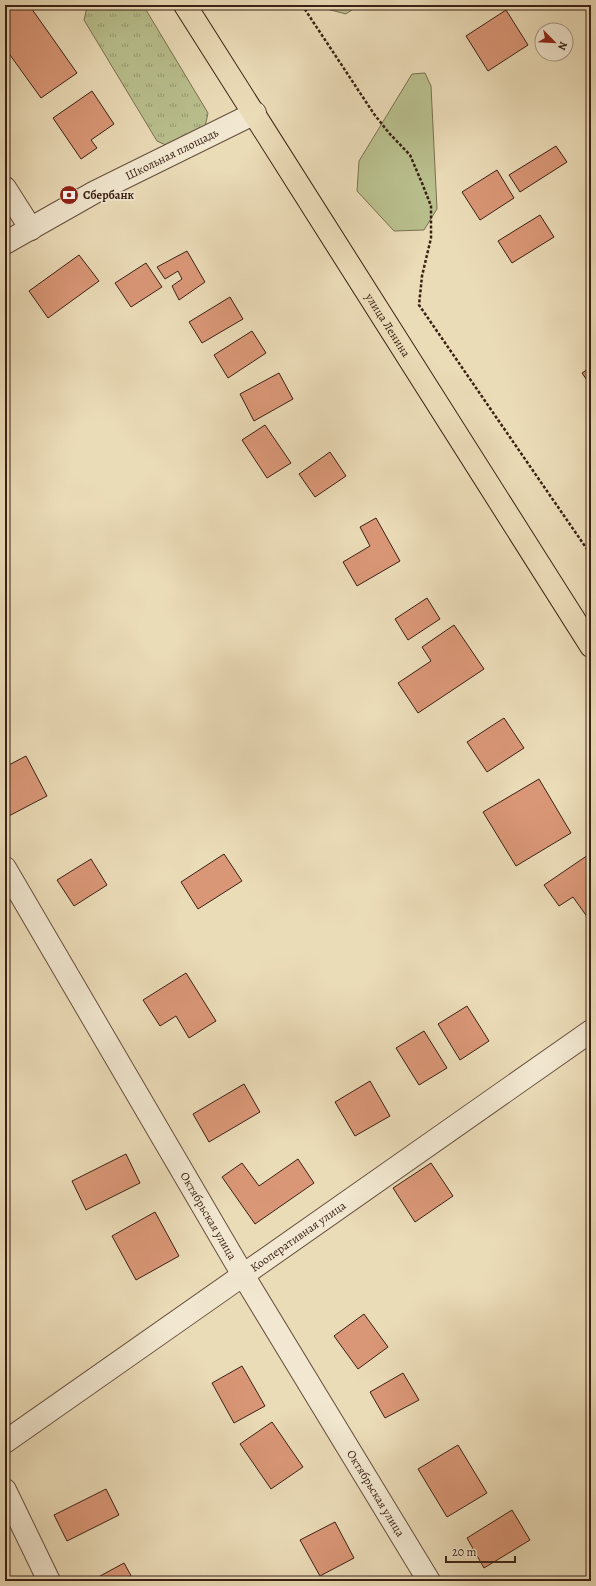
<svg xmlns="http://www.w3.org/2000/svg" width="596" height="1586" font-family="Alegreya,serif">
<defs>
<pattern id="grass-tufts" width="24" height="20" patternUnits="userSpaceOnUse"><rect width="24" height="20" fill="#b9c08e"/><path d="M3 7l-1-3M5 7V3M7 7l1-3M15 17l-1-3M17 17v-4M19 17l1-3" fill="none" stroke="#979c73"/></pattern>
</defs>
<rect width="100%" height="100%" fill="#ebdcb8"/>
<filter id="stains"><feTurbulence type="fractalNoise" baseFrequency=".005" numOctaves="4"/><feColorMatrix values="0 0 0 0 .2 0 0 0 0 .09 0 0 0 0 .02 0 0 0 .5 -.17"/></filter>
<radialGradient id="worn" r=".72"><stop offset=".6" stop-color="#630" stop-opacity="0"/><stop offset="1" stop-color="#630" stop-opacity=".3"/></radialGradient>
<!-- grass -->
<path fill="url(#grass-tufts)" stroke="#7a7051" d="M 89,5 L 143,5 L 208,113 L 205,127 L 170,147 L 157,141 L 84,20 L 87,7 Z"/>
<!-- park -->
<g fill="#b9c08e" stroke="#7a7051">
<path d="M 312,5 L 359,5 L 346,14 Z"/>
<path d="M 425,73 L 431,86 L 437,209 L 424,230 L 394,231 L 357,191 L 359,161 L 412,74 Z"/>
</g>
<!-- building -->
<g fill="#da9777" stroke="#3a2014">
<path d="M 5,5 L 29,5 L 77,73 L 41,98 L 5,48 Z"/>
<path d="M 506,10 L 528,45 L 488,71 L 466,36 Z"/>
<path d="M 92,91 L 114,124 L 91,140 L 97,148 L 81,159 L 53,118 Z"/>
<path d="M 556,146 L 567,162 L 520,192 L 509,175 Z"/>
<path d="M 497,170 L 514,198 L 480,220 L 462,192 Z"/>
<path d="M 540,215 L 554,237 L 512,263 L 498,241 Z"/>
<path d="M 187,251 L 205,282 L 179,300 L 172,286 L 182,279 L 178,271 L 165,279 L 157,267 Z"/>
<path d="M 79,255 L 99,281 L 48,318 L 29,291 Z"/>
<path d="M 146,263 L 162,287 L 131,307 L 115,283 Z"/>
<path d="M 230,297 L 243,319 L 202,343 L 189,322 Z"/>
<path d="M 252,331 L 266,353 L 228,378 L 214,355 Z"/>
<path d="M 591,367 L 591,386 L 582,373 Z"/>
<path d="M 279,373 L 293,399 L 254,421 L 240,394 Z"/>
<path d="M 265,425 L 291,463 L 267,478 L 242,440 Z"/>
<path d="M 330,452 L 346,476 L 315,497 L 299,474 Z"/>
<path d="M 376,518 L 400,561 L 357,586 L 343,562 L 370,546 L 360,527 Z"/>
<path d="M 427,598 L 440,619 L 408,640 L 395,619 Z"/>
<path d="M 454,625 L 484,669 L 418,713 L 398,683 L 431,661 L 422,647 Z"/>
<path d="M 504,718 L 524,748 L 487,772 L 467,742 Z"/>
<path d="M 26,756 L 47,796 L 5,818 L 5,767 Z"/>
<path d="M 539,779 L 571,833 L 516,866 L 483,812 Z"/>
<path d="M 591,853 L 591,916 L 588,918 L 573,897 L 559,906 L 544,885 Z"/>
<path d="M 224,854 L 242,881 L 198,909 L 181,882 Z"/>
<path d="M 91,859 L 107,885 L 74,906 L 57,880 Z"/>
<path d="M 186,973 L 216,1021 L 189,1038 L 176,1016 L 160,1026 L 143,1000 Z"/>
<path d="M 467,1006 L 489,1041 L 460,1060 L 438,1024 Z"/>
<path d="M 424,1031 L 447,1068 L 419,1085 L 396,1048 Z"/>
<path d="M 370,1081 L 390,1116 L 355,1136 L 335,1102 Z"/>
<path d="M 244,1084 L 260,1112 L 209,1142 L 193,1114 Z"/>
<path d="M 126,1154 L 140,1183 L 86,1210 L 72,1181 Z"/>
<path d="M 298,1159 L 314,1183 L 255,1224 L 222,1177 L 242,1163 L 259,1186 Z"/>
<path d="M 431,1163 L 453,1196 L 415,1222 L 393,1188 Z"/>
<path d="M 155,1212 L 179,1256 L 136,1280 L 112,1236 Z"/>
<path d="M 364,1314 L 388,1347 L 358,1369 L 334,1336 Z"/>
<path d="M 242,1366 L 265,1406 L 234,1423 L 212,1383 Z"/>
<path d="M 403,1373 L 419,1400 L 385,1418 L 370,1392 Z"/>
<path d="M 272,1422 L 303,1467 L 271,1489 L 240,1444 Z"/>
<path d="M 458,1445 L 487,1493 L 447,1517 L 418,1469 Z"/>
<path d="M 106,1489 L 119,1515 L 67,1541 L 54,1515 Z"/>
<path d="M 512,1510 L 530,1540 L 484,1568 L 467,1538 Z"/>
<path d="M 335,1522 L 354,1558 L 320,1576 L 300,1540 Z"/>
<path d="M 124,1563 L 134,1581 L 91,1581 Z"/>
<path d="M 562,1577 L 565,1581 L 555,1581 Z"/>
</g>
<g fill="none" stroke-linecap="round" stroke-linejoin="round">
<defs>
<g id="minor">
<path d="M 5,188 L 31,229"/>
<path id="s1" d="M 5,243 L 95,192 L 255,113"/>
<path id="s2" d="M 5,868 L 243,1275 L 429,1581"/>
<path id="s3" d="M 5,1442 L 591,1031"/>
<path d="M 5,1490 L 49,1581"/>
</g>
<g id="major">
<path id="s4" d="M 185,5 L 591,646"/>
</g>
</defs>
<!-- minor casing -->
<use href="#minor" stroke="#664f3d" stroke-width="24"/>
<!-- major casing -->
<use href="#major" stroke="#3a2014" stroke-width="24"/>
<!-- path -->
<path stroke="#3a2014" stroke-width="2.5" stroke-dasharray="3 2" stroke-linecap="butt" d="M 302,5 L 374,114 L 389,133 L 410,155 L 422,183 L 431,206 L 431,238 L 422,276 L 419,305 L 591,555"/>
<!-- minor -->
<use href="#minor" stroke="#f2e8d1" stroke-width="22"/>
<!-- major -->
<use href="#major" stroke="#ebdcb8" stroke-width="22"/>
</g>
<!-- icons -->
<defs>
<symbol id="bank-disc" viewBox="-11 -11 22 22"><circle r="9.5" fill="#8f2418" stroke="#f2e8d1"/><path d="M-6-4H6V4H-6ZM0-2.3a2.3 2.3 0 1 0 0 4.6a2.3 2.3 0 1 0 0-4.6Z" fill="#fff"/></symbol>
</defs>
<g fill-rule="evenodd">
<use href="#bank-disc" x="58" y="184" width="22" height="22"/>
</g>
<g text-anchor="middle" stroke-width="3.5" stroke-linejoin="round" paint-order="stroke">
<!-- street labels -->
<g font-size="12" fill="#3a2014" stroke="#f2e8d1">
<text dy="4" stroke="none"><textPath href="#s1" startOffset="189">Школьная площадь</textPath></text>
<text dy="4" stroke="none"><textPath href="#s4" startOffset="379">улица Ленина</textPath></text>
<text dy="4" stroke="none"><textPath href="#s2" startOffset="403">Октябрьская улица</textPath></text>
<text dy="4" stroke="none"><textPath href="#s3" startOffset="358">Кооперативная улица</textPath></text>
<text dy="4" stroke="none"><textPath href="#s2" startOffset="727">Октябрьская улица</textPath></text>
</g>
<!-- poi labels -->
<g font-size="12" font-weight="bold" fill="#3a2014" stroke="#f2e8d1" text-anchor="start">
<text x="83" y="199">Сбербанк</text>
</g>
</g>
<!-- margin -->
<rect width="596" height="1586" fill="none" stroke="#ebdcb8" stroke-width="20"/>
<rect x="6" y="6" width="584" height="1574" fill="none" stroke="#3a2014" stroke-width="2"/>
<rect x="10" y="10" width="576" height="1566" fill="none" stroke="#3a2014"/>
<!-- north arrow -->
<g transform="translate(554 42) rotate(114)"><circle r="19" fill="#f2e8d1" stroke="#a89885"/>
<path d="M0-3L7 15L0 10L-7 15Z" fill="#8f2418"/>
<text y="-6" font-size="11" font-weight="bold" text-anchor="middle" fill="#3a2014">N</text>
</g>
<!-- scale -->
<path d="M446 1556v6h69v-6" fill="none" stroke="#3a2014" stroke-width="2"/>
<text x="452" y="1556" font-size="12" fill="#3a2014" stroke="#f2e8d1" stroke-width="3" paint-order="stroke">20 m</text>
<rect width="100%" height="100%" filter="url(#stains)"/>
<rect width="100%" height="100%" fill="url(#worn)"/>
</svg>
